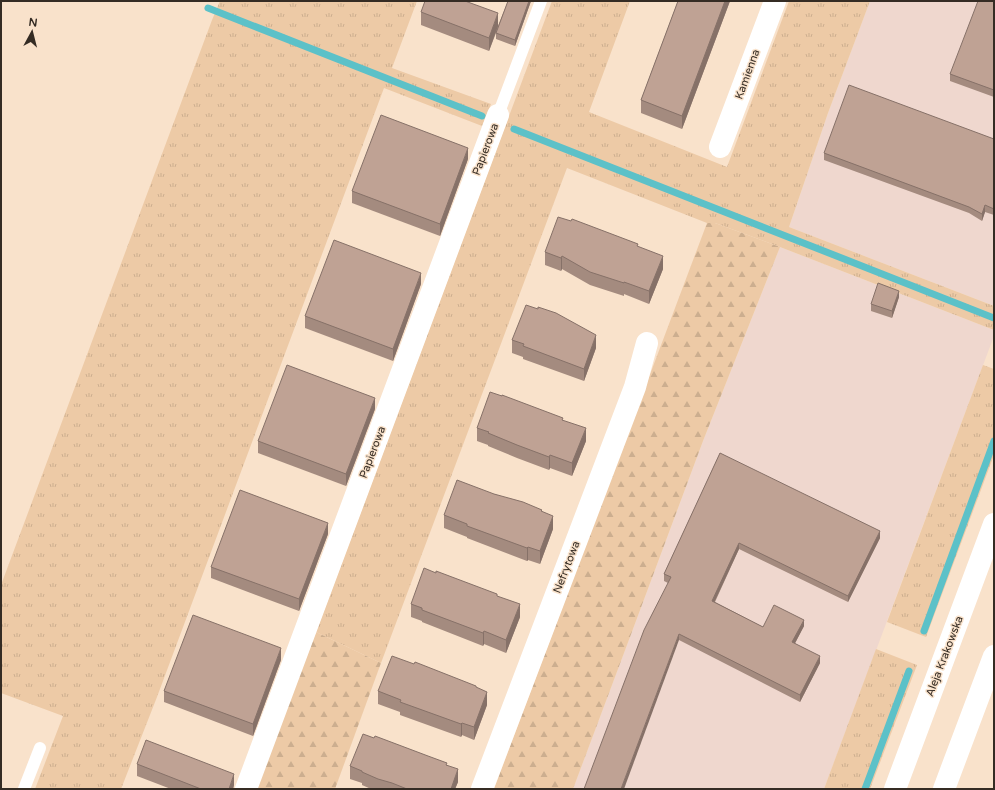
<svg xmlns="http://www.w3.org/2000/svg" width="995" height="790" font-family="'Varela Round',sans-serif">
<defs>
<pattern id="grass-tufts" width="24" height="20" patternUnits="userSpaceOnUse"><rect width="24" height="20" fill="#edcaa6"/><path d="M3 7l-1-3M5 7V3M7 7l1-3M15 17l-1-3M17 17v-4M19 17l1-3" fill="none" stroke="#ccae8f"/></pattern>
<pattern id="forest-firs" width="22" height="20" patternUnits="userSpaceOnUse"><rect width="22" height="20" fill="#edcaa6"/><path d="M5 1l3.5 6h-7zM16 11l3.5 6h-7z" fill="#ccae8f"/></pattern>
</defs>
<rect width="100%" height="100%" fill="#f9e2cb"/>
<!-- commercial -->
<g fill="#efd7ce">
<path d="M 870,1 L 994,1 L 994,306 L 789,227 L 828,113 Z"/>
<path d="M 780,247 L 994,330 L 994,336 L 824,789 L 573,789 L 633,629 L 703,441 Z"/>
</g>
<!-- grass -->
<g fill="url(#grass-tufts)">
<path d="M 220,1 L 417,1 L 392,68 L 491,104 L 482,126 L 384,88 L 157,697 L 121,789 L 35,789 L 63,716 L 1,693 L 1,585 L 212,20 Z"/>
<path d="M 552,1 L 630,1 L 589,112 L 727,167 L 789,1 L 870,1 L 828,113 L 789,227 L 994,306 L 994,330 L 780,247 L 715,223 L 707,223 L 567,168 L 381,663 L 316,632 Z"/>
<path d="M 983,365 L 994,369 L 994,455 L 926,637 L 887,622 Z"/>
<path d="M 876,649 L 917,665 L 870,789 L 824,789 Z"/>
</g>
<!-- forest -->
<g fill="url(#forest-firs)">
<path d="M 707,223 L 715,223 L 780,247 L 703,441 L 633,629 L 573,789 L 494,789 Z"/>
<path d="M 316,632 L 381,663 L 335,789 L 256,789 Z"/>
</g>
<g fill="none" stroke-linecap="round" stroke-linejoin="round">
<!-- stream -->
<g stroke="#5cc1c8" stroke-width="7">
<path d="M 208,8 L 482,116"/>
<path d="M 514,129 L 994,318"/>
<path d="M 924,631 L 994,441"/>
<path d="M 865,789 L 909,671"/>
</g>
<!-- service -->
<g stroke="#fff" stroke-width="12">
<path d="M 498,115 L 541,1"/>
<path d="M 24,789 L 40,748"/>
</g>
<!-- minor -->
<g stroke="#fff" stroke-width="22">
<path d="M 720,147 L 775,1"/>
<path d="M 246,789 L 498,115"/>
<path d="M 482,789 L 635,387 L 647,343"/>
</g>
<!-- primary -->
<g stroke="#fff" stroke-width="22">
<path d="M 895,789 L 994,524"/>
<path d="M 944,789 L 994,656"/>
</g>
</g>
<!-- wall -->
<g fill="#a48b7f">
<path d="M 508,1 L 531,1 L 515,46 L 496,39 L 496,33 L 489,51 L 421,25 L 421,12 L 498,26 Z"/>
<path d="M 678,1 L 730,1 L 682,129 L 641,113 L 641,100 Z"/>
<path d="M 994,1 L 994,97 L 950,81 L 950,74 Z"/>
<path d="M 994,139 L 994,215 L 985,212 L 982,221 L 969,213 L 824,160 L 824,153 Z"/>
<path d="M 468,159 L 440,236 L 352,203 L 352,191 Z"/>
<path d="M 638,247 L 663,269 L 649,304 L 624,294 L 624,296 L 590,285 L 562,269 L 561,271 L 545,265 L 545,252 Z"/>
<path d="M 421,284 L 393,361 L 305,328 L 305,316 Z"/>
<path d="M 899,297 L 892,318 L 871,311 L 871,304 Z"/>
<path d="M 512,340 L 596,348 L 584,381 L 523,359 L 523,357 L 512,353 Z"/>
<path d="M 375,409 L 346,486 L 258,453 L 258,441 Z"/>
<path d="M 563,420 L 586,441 L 572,476 L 550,468 L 549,470 L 517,458 L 488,446 L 488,445 L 477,441 L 477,428 Z"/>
<path d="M 720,453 L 880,538 L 848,602 L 739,549 L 715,602 L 763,627 L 804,626 L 795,643 L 820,663 L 800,702 L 679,640 L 668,583 L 664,581 L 664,574 Z"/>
<path d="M 494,494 L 542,512 L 553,529 L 540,564 L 528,560 L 527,561 L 467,538 L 467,537 L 444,528 L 444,515 Z"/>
<path d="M 328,534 L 299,611 L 211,578 L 211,567 Z"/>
<path d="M 497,596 L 520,617 L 506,653 L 484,644 L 483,646 L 422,622 L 422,621 L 411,617 L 411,604 Z"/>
<path d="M 281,660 L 253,736 L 164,702 L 164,691 Z"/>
<path d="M 476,687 L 487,705 L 474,740 L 462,735 L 461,737 L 400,715 L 400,712 L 378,704 L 378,691 Z"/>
<path d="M 137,764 L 234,785 L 233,789 L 171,789 L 137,776 Z"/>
<path d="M 447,765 L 458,782 L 455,789 L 371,789 L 362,785 L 362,783 L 350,779 L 350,766 Z"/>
</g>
<!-- shaded-wall -->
<g fill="#867168">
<path d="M 529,1 L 531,1 L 515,46 L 515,40 Z"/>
<path d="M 725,1 L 730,1 L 682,129 L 682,116 Z"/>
<path d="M 498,13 L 498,26 L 489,51 L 489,38 Z"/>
<path d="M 468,148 L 468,159 L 440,236 L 440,224 Z"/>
<path d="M 985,205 L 985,212 L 982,221 L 982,214 Z"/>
<path d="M 562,256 L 562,269 L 561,271 L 561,258 Z"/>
<path d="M 663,256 L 663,269 L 649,304 L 649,291 Z"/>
<path d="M 421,273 L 421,284 L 393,361 L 393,349 Z"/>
<path d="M 899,291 L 899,297 L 892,318 L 892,311 Z"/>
<path d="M 596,335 L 596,348 L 584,381 L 584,369 Z"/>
<path d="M 375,398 L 375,409 L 346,486 L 346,474 Z"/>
<path d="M 586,428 L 586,441 L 572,476 L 572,463 Z"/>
<path d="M 550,455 L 550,468 L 549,470 L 549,457 Z"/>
<path d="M 553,516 L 553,529 L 540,564 L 540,551 Z"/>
<path d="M 328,523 L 328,534 L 299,611 L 299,599 Z"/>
<path d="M 880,531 L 880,538 L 848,602 L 848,596 Z"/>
<path d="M 739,543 L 739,549 L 712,607 L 712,601 Z"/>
<path d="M 528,547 L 528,560 L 527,561 L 527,548 Z"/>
<path d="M 520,604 L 520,617 L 506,653 L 506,640 Z"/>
<path d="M 804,620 L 804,626 L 792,649 L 792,642 Z"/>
<path d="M 484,631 L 484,644 L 483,646 L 483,633 Z"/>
<path d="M 679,634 L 679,640 L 624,789 L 621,789 Z"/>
<path d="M 281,648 L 281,660 L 253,736 L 253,724 Z"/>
<path d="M 820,656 L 820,663 L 800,702 L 800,695 Z"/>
<path d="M 487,692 L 487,705 L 474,740 L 474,727 Z"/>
<path d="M 462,723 L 462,735 L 461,737 L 461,724 Z"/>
<path d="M 458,769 L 458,782 L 455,789 L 451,789 Z"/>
<path d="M 234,774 L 234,785 L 233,789 L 229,789 Z"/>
</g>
<!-- building -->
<g fill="#bfa294" stroke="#867168">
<path d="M 425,1 L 465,1 L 498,13 L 489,38 L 421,12 Z"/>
<path d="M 508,1 L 529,1 L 515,40 L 496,33 Z"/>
<path d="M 678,1 L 725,1 L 682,116 L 641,100 Z"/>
<path d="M 978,1 L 994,1 L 994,90 L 950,74 Z"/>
<path d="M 849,85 L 994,139 L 994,209 L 985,205 L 982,214 L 969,207 L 824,153 Z"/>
<path d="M 381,115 L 468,148 L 440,224 L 352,191 Z"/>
<path d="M 558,217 L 571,221 L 572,219 L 638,244 L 637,246 L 663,256 L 649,291 L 624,282 L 624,283 L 590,272 L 562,256 L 561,258 L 545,252 Z"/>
<path d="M 334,240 L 421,273 L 393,349 L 305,316 Z"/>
<path d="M 878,283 L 899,291 L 892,311 L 871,304 Z"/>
<path d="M 526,305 L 538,309 L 538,307 L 556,313 L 596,335 L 584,369 L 523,346 L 524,344 L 512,340 Z"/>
<path d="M 287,365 L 375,398 L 346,474 L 258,441 Z"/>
<path d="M 490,392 L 502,396 L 502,395 L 563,418 L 562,420 L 586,428 L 572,463 L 550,455 L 549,457 L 517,445 L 488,433 L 489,432 L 477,428 Z"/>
<path d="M 720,453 L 880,531 L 848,596 L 739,543 L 712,601 L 763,627 L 774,605 L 804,620 L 792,642 L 820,656 L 800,695 L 679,634 L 621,789 L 584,789 L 644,630 L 671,577 L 664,574 Z"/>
<path d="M 457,480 L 494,494 L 523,502 L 542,510 L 541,511 L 553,516 L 540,551 L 528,547 L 527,548 L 467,526 L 467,524 L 444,515 Z"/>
<path d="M 240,490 L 328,523 L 299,599 L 211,567 Z"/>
<path d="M 424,568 L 436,573 L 436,571 L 497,594 L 497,596 L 520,604 L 506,640 L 484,631 L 483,633 L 422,610 L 422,608 L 411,604 Z"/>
<path d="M 193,615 L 281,648 L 253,724 L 164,691 Z"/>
<path d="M 392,656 L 414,664 L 415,662 L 476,686 L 476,687 L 487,692 L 474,727 L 462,723 L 461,724 L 400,702 L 401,700 L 378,691 Z"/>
<path d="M 363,734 L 374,738 L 375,736 L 428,756 L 447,763 L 446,765 L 458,769 L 451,789 L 407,789 L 392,783 L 378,779 L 362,772 L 362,771 L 350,766 Z"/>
<path d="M 146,740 L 234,774 L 229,789 L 201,789 L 137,764 Z"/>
</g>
<g text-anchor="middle" stroke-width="3" stroke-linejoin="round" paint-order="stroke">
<!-- street labels -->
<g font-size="11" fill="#352c24" stroke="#f9e2cb">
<text transform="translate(747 74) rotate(-70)" y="4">Kamienna</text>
<text transform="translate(485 149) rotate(-69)" y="4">Papierowa</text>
<text transform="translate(372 452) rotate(-69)" y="4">Papierowa</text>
<text transform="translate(566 567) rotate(-69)" y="4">Nefrytowa</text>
<text transform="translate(944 656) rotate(-69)" y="4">Aleja Krakowska</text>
</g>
</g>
<!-- border -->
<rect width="995" height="790" fill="none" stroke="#352c24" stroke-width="4"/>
<!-- north arrow -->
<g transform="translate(32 32) rotate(7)" stroke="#f9e2cb" stroke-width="3" paint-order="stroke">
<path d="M0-3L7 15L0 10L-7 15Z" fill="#352c24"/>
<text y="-6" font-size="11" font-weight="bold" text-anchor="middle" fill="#352c24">N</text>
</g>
</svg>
